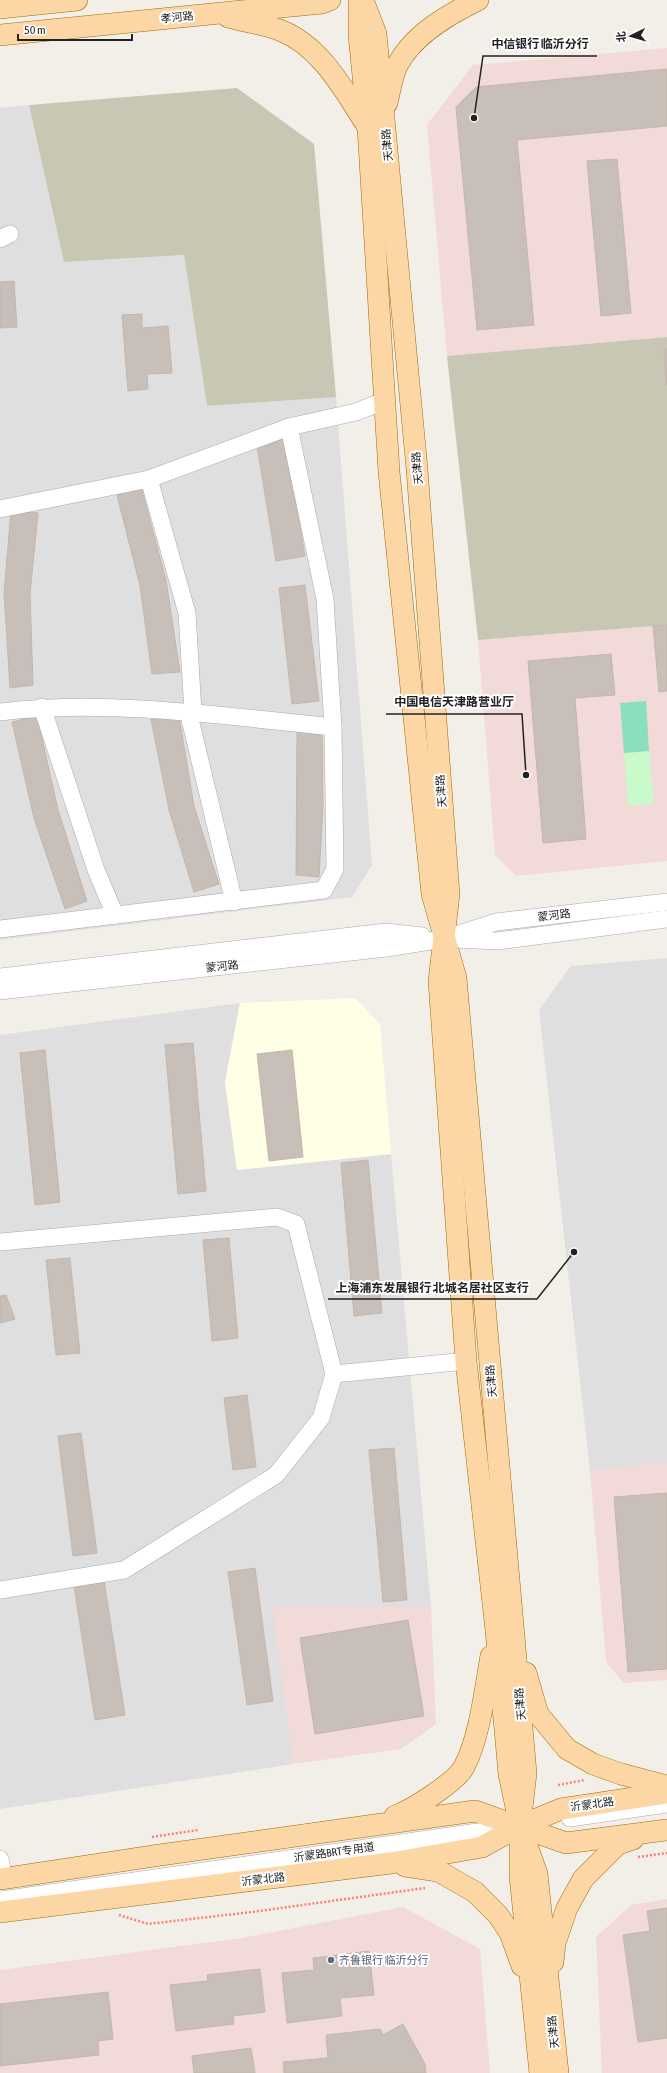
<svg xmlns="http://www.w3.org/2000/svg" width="667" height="2073" font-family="'Asap Condensed','Noto Sans SC',sans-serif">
<rect width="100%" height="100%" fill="#f2efe9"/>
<!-- residential -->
<g fill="#e0dfdf">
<path d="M 29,105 L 65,262 L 184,255 L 207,406 L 336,397 L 372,865 L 352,897 L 0,940 L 0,108 Z"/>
<path d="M 667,958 L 667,1463 L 590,1471 L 539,1010 L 571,966 Z"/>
<path d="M 240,1003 L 225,1082 L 237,1170 L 391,1154 L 431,1607 L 274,1607 L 293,1764 L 0,1809 L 0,1035 Z"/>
</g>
<!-- commercial -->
<g fill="#f2dad9">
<path d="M 667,48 L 667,337 L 447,356 L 427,125 L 473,65 Z"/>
<path d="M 667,625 L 667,861 L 516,876 L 495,855 L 478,640 Z"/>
<path d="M 667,1463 L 667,1680 L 624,1683 L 606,1662 L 590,1471 Z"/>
<path d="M 273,1606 L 431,1607 L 436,1724 L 401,1749 L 293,1764 Z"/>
<path d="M 667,1899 L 667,2073 L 602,2073 L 596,1937 L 631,1905 Z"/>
<path d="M 403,1907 L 480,1949 L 490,2073 L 0,2073 L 0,1970 L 242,1938 Z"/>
</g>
<!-- education -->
<path fill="#ffffe5" d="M 355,998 L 380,1024 L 391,1154 L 237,1170 L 225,1082 L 240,1003 Z"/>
<!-- construction -->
<g fill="#c7c7b4">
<path d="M 237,88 L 314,144 L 336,397 L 207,406 L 184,255 L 64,262 L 29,105 Z"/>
<path d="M 667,337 L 667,625 L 478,640 L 447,356 Z"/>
</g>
<!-- park -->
<path fill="#c8facc" d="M 649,751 L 654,804 L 628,806 L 624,753 Z"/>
<!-- pitch -->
<path fill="#88e0be" d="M 646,701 L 649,751 L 624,753 L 620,703 Z"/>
<!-- building -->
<g fill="#c7bfb8" stroke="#c4b6ab">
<path d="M 667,69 L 667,126 L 517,140 L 534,325 L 477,330 L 456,107 L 476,87 Z"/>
<path d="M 617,159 L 631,313 L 601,316 L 587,161 Z"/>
<path d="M 14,281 L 17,327 L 0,328 L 0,282 Z"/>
<path d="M 142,314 L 142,328 L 168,326 L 172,373 L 147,374 L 148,389 L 128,391 L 122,315 Z"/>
<path d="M 667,349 L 667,385 L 664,350 Z"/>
<path d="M 284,435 L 305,556 L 276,561 L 256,440 Z"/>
<path d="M 141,487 L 166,580 L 180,672 L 152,674 L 140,586 L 117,495 Z"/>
<path d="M 11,511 L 38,513 L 30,594 L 33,685 L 10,688 L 4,593 Z"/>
<path d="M 305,585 L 319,701 L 292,704 L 279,588 Z"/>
<path d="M 667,625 L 667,691 L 659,692 L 653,626 Z"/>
<path d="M 611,654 L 615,695 L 575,698 L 586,839 L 543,843 L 528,661 Z"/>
<path d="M 37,716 L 58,810 L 87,901 L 65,909 L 34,818 L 12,722 Z"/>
<path d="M 179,716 L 194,806 L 219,884 L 194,892 L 169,810 L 151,719 Z"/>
<path d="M 322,731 L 323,808 L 319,877 L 296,875 L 297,732 Z"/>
<path d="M 193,1043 L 206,1191 L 178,1194 L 165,1045 Z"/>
<path d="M 45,1050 L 60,1202 L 35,1205 L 20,1053 Z"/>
<path d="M 292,1050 L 303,1157 L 269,1161 L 257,1054 Z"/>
<path d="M 368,1160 L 382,1313 L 354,1316 L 341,1163 Z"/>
<path d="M 229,1238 L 238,1338 L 212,1341 L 203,1240 Z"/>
<path d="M 70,1258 L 80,1353 L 56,1355 L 46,1260 Z"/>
<path d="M 6,1295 L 15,1319 L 0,1323 L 0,1296 Z"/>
<path d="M 247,1395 L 256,1467 L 233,1470 L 224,1398 Z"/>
<path d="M 81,1433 L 97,1553 L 73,1556 L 58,1436 Z"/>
<path d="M 394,1448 L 407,1600 L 383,1602 L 369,1450 Z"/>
<path d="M 667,1493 L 667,1669 L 628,1672 L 614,1497 Z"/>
<path d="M 255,1568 L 273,1701 L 247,1705 L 228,1572 Z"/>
<path d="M 104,1581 L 125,1715 L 95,1720 L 74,1586 Z"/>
<path d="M 408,1620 L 424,1716 L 315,1734 L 300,1638 Z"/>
<path d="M 667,1908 L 667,2038 L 638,2042 L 623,1935 L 650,1931 L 647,1911 Z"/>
<path d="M 369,1951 L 374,1995 L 340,1998 L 342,2016 L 287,2023 L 282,1973 L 314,1970 L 313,1958 Z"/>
<path d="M 260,1969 L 265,2012 L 233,2016 L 234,2024 L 176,2031 L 170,1985 L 208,1981 L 207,1975 Z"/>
<path d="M 108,1992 L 113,2039 L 98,2041 L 99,2055 L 0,2066 L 0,2004 Z"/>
<path d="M 403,2024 L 425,2064 L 426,2073 L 284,2073 L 283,2062 L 328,2058 L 326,2035 L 380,2029 L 383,2035 Z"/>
<path d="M 251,2048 L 255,2073 L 194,2073 L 192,2056 Z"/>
</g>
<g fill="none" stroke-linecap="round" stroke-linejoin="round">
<defs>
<g id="minor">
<path d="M 0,239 L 10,234"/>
<path d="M 149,479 L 187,613 L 193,712"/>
<path d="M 0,509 L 149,479 L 289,427 L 356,412 L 384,401"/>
<path d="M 42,707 L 96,870 L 115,915"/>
<path d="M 188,711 L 234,902"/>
<path d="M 0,712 C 110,699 224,716 333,727 L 325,599 L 289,427"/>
<path d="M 0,929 L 324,890 L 335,869 L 333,727"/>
<path d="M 455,939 L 497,941 L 667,919"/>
<path d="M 0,977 L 386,932 L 422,936"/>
<path d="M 0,991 L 387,948 L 443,939 L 496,922 L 667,902"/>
<path d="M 0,1242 L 277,1217 L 296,1224 L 334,1374 L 321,1418 L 276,1475 L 124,1570 L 0,1590"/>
<path d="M 334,1374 L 466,1361"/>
<path d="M 570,1818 L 667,1804"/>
<path d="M 0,1859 L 4,1879"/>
<path d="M 0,1900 L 513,1827"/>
</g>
<g id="major">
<path d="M 363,0 L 376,34 L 417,469 L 449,894 L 439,981 L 466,1361 L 496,1630 L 509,1774 L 520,1826 L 537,1874 L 558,2073"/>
<path d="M 359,3 L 359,35 L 368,127 L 389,472 L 432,894 L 456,978 L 526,1773 L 522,1808"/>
<path d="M 0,8 L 77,0"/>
<path d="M 228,17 C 245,22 265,24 282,31 C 321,47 344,90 366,124"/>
<path d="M 0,35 L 322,3 L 330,0"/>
<path d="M 387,103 C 390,91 392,75 398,64 C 414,34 449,14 478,0"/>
<path d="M 526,1673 L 538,1714 L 567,1749 L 593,1764 L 621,1774 L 667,1786"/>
<path d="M 395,1816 C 412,1810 456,1782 464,1767 C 480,1737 485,1689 491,1656"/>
<path d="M 520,1843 L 520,1876 L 540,2073"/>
<path d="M 405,1866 L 438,1871 L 475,1892 L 498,1915 L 510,1933 L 522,1966"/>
<path d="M 0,1879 L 160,1855 L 475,1811 L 566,1843 L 667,1830"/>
<path d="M 0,1912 L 391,1863 L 482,1847 L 520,1826 L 561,1809 L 667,1793"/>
<path d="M 553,1962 L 555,1943 L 567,1908 L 583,1879 L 618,1844 L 633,1839"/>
</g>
</defs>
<!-- minor casing -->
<use href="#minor" stroke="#a9a9a9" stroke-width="18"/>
<!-- major casing -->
<use href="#major" stroke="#a06b00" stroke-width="22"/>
<!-- path -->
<g stroke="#fa8072" stroke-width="2.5" stroke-dasharray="2 2" stroke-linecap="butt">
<path d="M 558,1785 L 585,1780"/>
<path d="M 152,1837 L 198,1830"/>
<path d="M 638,1857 L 667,1853"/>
<path d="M 119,1915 L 148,1924 L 252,1912 L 425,1888"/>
</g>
<!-- minor -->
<use href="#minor" stroke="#fff" stroke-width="17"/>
<!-- major -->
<use href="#major" stroke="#fcd6a4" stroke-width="21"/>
</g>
<!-- markers -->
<circle fill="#5c6f8a" stroke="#fff" stroke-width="1.5" cx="331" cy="1960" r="4"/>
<g text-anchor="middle" stroke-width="4" stroke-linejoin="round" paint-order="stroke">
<!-- street labels -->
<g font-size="11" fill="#222" stroke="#fff">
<text transform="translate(177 17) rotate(-6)" y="4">孝河路</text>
<text transform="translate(387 145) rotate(-95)" y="4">天津路</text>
<text transform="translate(417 468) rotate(-95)" y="4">天津路</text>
<text transform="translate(441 791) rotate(-94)" y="4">天津路</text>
<text transform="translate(554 915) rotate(-7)" y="4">蒙河路</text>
<text transform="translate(222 966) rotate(-6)" y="4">蒙河路</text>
<text transform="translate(491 1381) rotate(-95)" y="4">天津路</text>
<text transform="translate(520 1704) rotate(-95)" y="4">天津路</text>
<text transform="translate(592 1804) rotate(-8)" y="4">沂蒙北路</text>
<text transform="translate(334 1852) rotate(-8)" y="4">沂蒙路BRT专用道</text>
<text transform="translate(263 1879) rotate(-7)" y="4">沂蒙北路</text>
<text transform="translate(553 2032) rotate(-96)" y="4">天津路</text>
</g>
<!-- service labels -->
<g font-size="11" fill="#4e5e75" stroke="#fff" text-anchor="start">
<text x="339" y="1964">齐鲁银行 临沂分行</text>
</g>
</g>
<!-- callouts -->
<path fill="none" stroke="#222" stroke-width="1.5" d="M474 118L483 56H597M526 775L522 714H386M574 1252L537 1299H328"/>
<g fill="#222" stroke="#fff" stroke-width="1.5">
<circle cx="474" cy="118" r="4"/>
<circle cx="526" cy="775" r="4"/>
<circle cx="574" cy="1252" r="4"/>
</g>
<g font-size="12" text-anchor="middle" font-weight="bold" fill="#222" stroke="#fff" stroke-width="4" stroke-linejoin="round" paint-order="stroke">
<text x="540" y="48">中信银行 临沂分行</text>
<text x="454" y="706">中国电信天津路营业厅</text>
<text x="432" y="1292">上海浦东发展银行 北城名居社区支行</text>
</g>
<!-- north arrow -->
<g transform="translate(631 36) rotate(265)" stroke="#ffffff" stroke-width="3" paint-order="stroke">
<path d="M0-3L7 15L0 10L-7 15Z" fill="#222222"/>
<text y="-6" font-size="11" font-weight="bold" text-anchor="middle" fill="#222222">北</text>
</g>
<!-- scale -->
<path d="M18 34v6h114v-6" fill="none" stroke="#222222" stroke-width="2"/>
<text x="24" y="34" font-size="12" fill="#222222" stroke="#ffffff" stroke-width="3" paint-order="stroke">50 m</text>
</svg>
